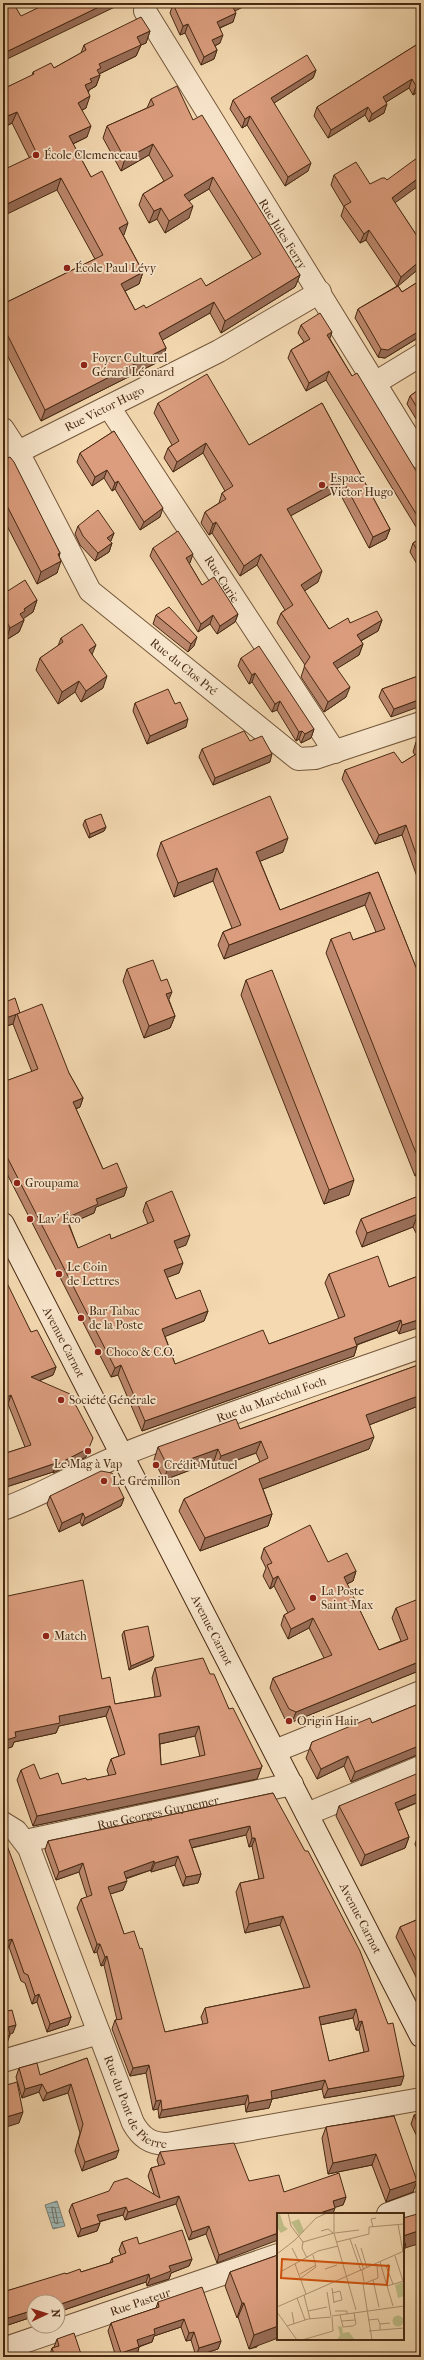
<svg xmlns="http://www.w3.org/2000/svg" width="424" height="2360" font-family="'IM FELL French Canon',serif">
<defs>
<pattern id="water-rules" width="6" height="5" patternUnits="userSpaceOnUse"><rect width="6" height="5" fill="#9fb8b5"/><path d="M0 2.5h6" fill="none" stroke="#849692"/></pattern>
</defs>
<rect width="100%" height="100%" fill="#f4d9b1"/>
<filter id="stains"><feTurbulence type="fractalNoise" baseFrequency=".005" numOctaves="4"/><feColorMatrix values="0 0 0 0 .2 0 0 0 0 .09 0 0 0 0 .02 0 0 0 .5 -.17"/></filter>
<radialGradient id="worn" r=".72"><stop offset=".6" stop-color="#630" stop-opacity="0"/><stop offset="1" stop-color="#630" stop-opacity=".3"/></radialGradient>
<!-- water -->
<path fill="url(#water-rules)" stroke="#7c7f74" d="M 57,2201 L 65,2226 L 53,2229 L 45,2205 Z"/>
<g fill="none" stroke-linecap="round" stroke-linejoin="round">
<!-- shore -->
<path stroke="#747164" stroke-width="1" d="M 52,2207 L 55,2208 L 58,2224 L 55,2223 Z"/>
<defs>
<g id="street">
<path id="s1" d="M 145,11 L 421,458"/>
<path d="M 375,383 L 421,355"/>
<path id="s2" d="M 109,407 L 335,752"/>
<path id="s3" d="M 3,429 L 18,452 L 219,351 L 320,292"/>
<path id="s4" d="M 18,452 L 90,591 L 298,759 L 315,758 L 421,723"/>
<path id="s5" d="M 3,1509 C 45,1494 83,1470 124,1454 C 222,1415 322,1382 421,1347"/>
<path d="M 275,1751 L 421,1692"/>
<path d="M 307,1814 L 421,1767"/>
<path id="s6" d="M 3,1823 L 16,1831 L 29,1848 L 133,2123 C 141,2137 150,2144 167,2144 L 421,2099"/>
<path id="s7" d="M 25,1841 L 292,1784"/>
<path d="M 3,2061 L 99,2033"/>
<path d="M 388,2214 L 421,2202"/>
<path id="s8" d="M 3,2349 L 278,2255"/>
</g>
<g id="secondary">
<path id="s9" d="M 3,1224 L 421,2036"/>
</g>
</defs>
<!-- street casing -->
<use href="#street" stroke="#73563a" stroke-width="24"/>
<!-- secondary casing -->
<use href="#secondary" stroke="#482a13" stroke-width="24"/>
<!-- street -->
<use href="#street" stroke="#f8e6cc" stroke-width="22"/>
<!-- secondary -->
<use href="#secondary" stroke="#f8e6cc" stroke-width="22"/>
</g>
<!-- wall -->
<g fill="#bc876c" stroke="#482a13" fill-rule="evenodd">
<path d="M 173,4 L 235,11 L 233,22 L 220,28 L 220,43 L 215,46 L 217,50 L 214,59 L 201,65 L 185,33 L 180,35 L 170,13 Z"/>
<path d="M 150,31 L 146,43 L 141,45 L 136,56 L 99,74 L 100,75 L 96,86 L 89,90 L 86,108 L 82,110 L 87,137 L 73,144 L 91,177 L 124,235 L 123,235 L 143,272 L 139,284 L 125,291 L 135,310 L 146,308 L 206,286 L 253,259 L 209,189 L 189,201 L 189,218 L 165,233 L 157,219 L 149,223 L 139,205 L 143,194 L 164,181 L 149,155 L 121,171 L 103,138 L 107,126 L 147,108 L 151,99 L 193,120 L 300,275 L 295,287 L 221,333 L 210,313 L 162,340 L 166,348 L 162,360 L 41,421 L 3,347 L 3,304 L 95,259 L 57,190 L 29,157 L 12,123 L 3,128 L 3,89 L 32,76 L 33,72 L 54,68 L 81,53 L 84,45 Z"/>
<path d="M 421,42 L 421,90 L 413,95 L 409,88 L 386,102 L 384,113 L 369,122 L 365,115 L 328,138 L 314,116 L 317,107 Z"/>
<path d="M 316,70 L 313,78 L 274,103 L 308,171 L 285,186 L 247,125 L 242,128 L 230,109 L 233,100 Z"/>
<path d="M 334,175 L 370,184 L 395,203 L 419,239 L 398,286 L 402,292 L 421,280 L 421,336 L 385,358 L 378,357 L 355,318 L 358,309 L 397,286 L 366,240 L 360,243 L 341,216 L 344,207 L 331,185 Z"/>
<path d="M 301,325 L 330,339 L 352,376 L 421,479 L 421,535 L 326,380 L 306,391 L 288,358 L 291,350 L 304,342 L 298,333 Z"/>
<path d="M 421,388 L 421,427 L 407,404 L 410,396 Z"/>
<path d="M 158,403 L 249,445 L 322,403 L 390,529 L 386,539 L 369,548 L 338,490 L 290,516 L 318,582 L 304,591 L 329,629 L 350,623 L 382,620 L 378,631 L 361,641 L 363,644 L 359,655 L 337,668 L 346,697 L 324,712 L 301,677 L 305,665 L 277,623 L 281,613 L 285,610 L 257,565 L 240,576 L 212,533 L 209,535 L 201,523 L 205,512 L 219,503 L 222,493 L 225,491 L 203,453 L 173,472 L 164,458 L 168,448 L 172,445 L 154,413 Z"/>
<path d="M 114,431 L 160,517 L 140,530 L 115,489 L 112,491 L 104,478 L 92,486 L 77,462 L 80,453 Z"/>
<path d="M 3,448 L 60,553 L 59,557 L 57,573 L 37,584 L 3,518 Z"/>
<path d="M 78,526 L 114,533 L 110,542 L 112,543 L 109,552 L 95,561 L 80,545 L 75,534 Z"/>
<path d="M 421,538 L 421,571 L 410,552 L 413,543 Z"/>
<path d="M 153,548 L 190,563 L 189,563 L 202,585 L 238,614 L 235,622 L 217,634 L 210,624 L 198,632 L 150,556 Z"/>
<path d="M 3,594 L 37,600 L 33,612 L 23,618 L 24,620 L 19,632 L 6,640 L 3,635 Z"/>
<path d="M 156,615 L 194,646 L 188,652 L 153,624 Z"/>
<path d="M 61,638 L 92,654 L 103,688 L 81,702 L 75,692 L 58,704 L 36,670 L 40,658 L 58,646 Z"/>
<path d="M 241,658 L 314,729 L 311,738 L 301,743 L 299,739 L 296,741 L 277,710 L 272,712 L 252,682 L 249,684 L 238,666 Z"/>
<path d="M 421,675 L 391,717 L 379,697 L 382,689 Z"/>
<path d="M 135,703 L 175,704 L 186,727 L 147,744 L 133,711 Z"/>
<path d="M 250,741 L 270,762 L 213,785 L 199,757 L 202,749 Z"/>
<path d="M 421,741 L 421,885 L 420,885 L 402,835 L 375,844 L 342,779 L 345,770 L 402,763 L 415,755 L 413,752 L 416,742 Z"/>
<path d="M 85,820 L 106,827 L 104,831 L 89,838 L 83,825 Z"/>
<path d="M 161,842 L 283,852 L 260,861 L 280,910 L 378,872 L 421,980 L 421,1174 L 415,1176 L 326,953 L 331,939 L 353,940 L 376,932 L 365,905 L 224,959 L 218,945 L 223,932 L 232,928 L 213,881 L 174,897 L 157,855 Z"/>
<path d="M 127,969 L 169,1000 L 175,1016 L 170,1028 L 144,1038 L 123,981 Z"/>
<path d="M 246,980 L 349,1195 L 324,1204 L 241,995 Z"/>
<path d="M 3,1003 L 20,1013 L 69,1073 L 83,1098 L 80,1107 L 76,1109 L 103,1169 L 127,1187 L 124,1196 L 96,1207 L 94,1213 L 69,1224 L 78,1248 L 111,1239 L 148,1224 L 143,1211 L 146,1202 L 186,1245 L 177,1248 L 179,1273 L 167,1277 L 176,1299 L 208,1311 L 204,1321 L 165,1336 L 175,1364 L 269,1344 L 339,1319 L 325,1283 L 329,1274 L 389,1287 L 421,1275 L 399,1334 L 397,1330 L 357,1345 L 357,1346 L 354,1356 L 142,1431 L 118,1375 L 111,1377 L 3,1166 L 3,1082 L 32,1072 L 13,1024 L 3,1027 Z"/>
<path d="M 421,1195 L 421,1231 L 416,1233 L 413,1227 L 362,1247 L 356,1232 L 361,1219 Z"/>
<path d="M 3,1282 L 31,1332 L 56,1367 L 53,1375 L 39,1381 L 86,1457 L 53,1473 L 53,1472 L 3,1488 L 3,1454 L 25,1447 L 8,1404 L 3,1406 Z"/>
<path d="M 421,1364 L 421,1405 L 369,1425 L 369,1449 L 263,1489 L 272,1514 L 268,1526 L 200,1551 L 179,1511 L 184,1499 L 260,1462 L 256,1453 L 216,1468 L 214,1461 L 164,1480 L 154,1460 L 158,1447 L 240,1429 Z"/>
<path d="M 50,1496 L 124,1498 L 121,1506 L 82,1526 L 80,1522 L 59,1532 L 47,1504 Z"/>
<path d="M 264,1548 L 328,1562 L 356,1571 L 353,1581 L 347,1584 L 379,1650 L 401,1641 L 392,1618 L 396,1608 L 421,1670 L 292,1722 L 285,1719 L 270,1688 L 273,1678 L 324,1658 L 309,1628 L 288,1639 L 281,1625 L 284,1615 L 288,1613 L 274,1586 L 270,1589 L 263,1576 L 266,1568 L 261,1558 Z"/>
<path d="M 3,1597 L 102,1679 L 115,1704 L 155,1697 L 152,1678 L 155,1668 L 210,1674 L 229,1709 L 262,1766 L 257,1779 L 33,1826 L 17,1780 L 21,1770 L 40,1779 L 62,1784 L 87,1780 L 109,1776 L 107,1770 L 111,1759 L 119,1756 L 106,1716 L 59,1726 L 56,1733 L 14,1742 L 12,1747 ZM 195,1736 L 200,1757 L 161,1765 L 160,1744 Z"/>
<path d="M 124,1631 L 152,1660 L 129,1670 L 122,1635 Z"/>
<path d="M 421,1703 L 421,1756 L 417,1755 L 351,1782 L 344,1766 L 317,1779 L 306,1758 L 312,1742 L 372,1723 Z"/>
<path d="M 273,1793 L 401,2085 L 324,2098 L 322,2089 L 272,2099 L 269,2108 L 246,2112 L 245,2104 L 159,2118 L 158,2109 L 153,2110 L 146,2073 L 130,2076 L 112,2029 L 115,2020 L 117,2020 L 104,1965 L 101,1966 L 97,1952 L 94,1953 L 77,1908 L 81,1899 L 87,1897 L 79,1872 L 56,1880 L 45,1850 L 48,1841 ZM 246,1835 L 249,1847 L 252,1846 L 259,1879 L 240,1883 L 236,1892 L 245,1933 L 280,1925 L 304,1988 L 205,2008 L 201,2017 L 203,2024 L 165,2032 L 124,1934 L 110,1894 L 123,1890 L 126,1879 L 151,1870 L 151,1872 L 175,1865 L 183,1886 L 198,1883 L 201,1874 L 192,1848 ZM 353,2018 L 356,2030 L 359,2030 L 364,2052 L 329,2061 L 320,2025 Z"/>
<path d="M 421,1801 L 398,1811 L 409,1837 L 405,1848 L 361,1866 L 336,1816 L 339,1806 Z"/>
<path d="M 421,1832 L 421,1859 L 415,1844 L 419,1833 Z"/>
<path d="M 3,1841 L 71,2017 L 68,2025 L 47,2032 L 37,2002 L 32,2004 L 25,1983 L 21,1981 L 9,1947 L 3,1949 Z"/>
<path d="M 421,1918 L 421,1987 L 396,1937 L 400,1927 Z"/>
<path d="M 87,2058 L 116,2158 L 82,2171 L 75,2151 L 80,2133 L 68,2093 L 43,2101 L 39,2092 L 22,2098 L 16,2077 L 19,2068 L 40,2075 Z"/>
<path d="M 421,2114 L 421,2145 L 411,2124 L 414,2115 Z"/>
<path d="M 394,2116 L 413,2192 L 386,2202 L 372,2165 L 328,2174 L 322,2138 L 326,2127 Z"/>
<path d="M 160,2152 L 249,2181 L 284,2192 L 346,2197 L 343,2205 L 278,2214 L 217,2263 L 206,2234 L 189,2240 L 176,2204 L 125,2220 L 123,2215 L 99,2222 L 100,2223 L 97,2231 L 78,2237 L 69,2211 L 72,2204 L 154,2194 L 148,2176 L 151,2168 L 159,2166 L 157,2160 Z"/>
<path d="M 122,2242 L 139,2244 L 192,2259 L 189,2266 L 171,2273 L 169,2279 L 147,2286 L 146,2282 L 58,2312 L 58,2302 L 34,2302 L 34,2321 L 33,2321 L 32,2317 L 5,2326 L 3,2321 L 3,2292 L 66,2274 L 81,2272 L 110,2263 L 112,2258 L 121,2255 L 119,2250 Z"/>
<path d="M 278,2255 L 257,2347 L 249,2349 L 238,2317 L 237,2318 L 225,2286 L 230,2272 Z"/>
<path d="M 158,2302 L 221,2341 L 218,2349 L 196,2356 L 191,2340 L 186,2341 L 181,2327 L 154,2336 L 152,2342 L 139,2347 L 137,2355 L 131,2357 L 116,2357 L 108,2331 L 111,2323 L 156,2308 Z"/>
<path d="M 57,2339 L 82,2357 L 49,2357 L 52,2348 L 54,2347 Z"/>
</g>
<!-- shaded-wall -->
<g fill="#996e58" stroke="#482a13">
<path d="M 107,3 L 123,3 L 3,61 L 3,56 L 4,53 Z"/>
<path d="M 238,3 L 251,3 L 229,14 L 232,6 Z"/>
<path d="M 236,13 L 233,22 L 214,30 L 217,22 Z"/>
<path d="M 188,24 L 185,33 L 180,35 L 183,26 Z"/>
<path d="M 150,31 L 146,43 L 141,45 L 136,56 L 99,74 L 100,75 L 96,86 L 89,90 L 87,94 L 85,85 L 90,79 L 99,64 L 137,37 Z"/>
<path d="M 223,35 L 220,43 L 209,49 L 212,40 Z"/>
<path d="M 217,50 L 214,59 L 201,65 L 204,57 Z"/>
<path d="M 316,70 L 313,78 L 268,107 L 271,98 Z"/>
<path d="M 412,79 L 409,88 L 380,106 L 383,97 Z"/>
<path d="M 421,83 L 421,90 L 413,95 L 416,86 Z"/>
<path d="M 90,96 L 86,108 L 74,114 L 78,103 Z"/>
<path d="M 387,104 L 384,113 L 369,122 L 372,114 Z"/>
<path d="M 368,107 L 365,115 L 328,138 L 331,130 Z"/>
<path d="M 17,112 L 12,123 L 3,128 L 3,118 Z"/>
<path d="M 250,116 L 247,125 L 242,128 L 245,119 Z"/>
<path d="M 91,126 L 87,137 L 64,148 L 69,136 Z"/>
<path d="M 153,144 L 149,155 L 121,171 L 125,159 Z"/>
<path d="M 311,163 L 308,171 L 285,186 L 288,177 Z"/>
<path d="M 421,176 L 421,184 L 388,208 L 392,198 Z"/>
<path d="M 213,177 L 209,189 L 180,206 L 184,195 Z"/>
<path d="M 61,178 L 57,190 L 3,216 L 3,206 Z"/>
<path d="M 193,206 L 189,218 L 165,233 L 169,221 Z"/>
<path d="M 161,208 L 157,219 L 149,223 L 154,211 Z"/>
<path d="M 128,223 L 124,235 L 115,240 L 119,228 Z"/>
<path d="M 369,230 L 366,240 L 360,243 L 364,234 Z"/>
<path d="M 421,260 L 421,267 L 397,287 L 401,277 Z"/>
<path d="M 143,272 L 139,284 L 117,295 L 121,284 Z"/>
<path d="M 300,275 L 295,287 L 221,333 L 225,321 Z"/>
<path d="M 214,302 L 210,313 L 154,345 L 159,333 Z"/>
<path d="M 421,330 L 421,336 L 385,358 L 378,357 L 381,349 Z"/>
<path d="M 332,332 L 329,341 L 327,335 Z"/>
<path d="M 166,348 L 162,360 L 41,421 L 45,410 Z"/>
<path d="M 329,371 L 326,380 L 306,391 L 309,383 Z"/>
<path d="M 206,443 L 203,453 L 173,472 L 177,462 Z"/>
<path d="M 107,470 L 104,478 L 92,486 L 95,477 Z"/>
<path d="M 342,479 L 338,490 L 283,520 L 287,509 Z"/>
<path d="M 118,481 L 115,489 L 112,491 L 115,483 Z"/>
<path d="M 163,508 L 160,517 L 140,530 L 144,522 Z"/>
<path d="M 216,522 L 212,533 L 209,535 L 213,524 Z"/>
<path d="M 390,529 L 386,539 L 369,548 L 373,537 Z"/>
<path d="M 114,533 L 111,541 L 104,546 L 107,538 Z"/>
<path d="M 112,543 L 109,552 L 95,561 L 98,553 Z"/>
<path d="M 60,553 L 56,564 L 61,561 L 57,573 L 37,584 L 41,572 L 58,554 Z"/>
<path d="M 193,554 L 190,563 L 183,567 L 186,558 Z"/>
<path d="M 261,554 L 257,565 L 240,576 L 244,566 Z"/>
<path d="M 322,571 L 318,582 L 297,596 L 301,585 Z"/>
<path d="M 37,600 L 33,612 L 23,619 L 24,620 L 19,632 L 6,640 L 10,628 L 24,609 Z"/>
<path d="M 238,614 L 235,622 L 217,634 L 220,626 Z"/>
<path d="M 213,615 L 210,624 L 198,632 L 201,624 Z"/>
<path d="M 6,620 L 3,627 L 3,622 Z"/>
<path d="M 382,620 L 378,631 L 353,645 L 357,635 Z"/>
<path d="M 197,637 L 194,646 L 188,652 L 191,644 Z"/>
<path d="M 363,644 L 359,655 L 330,673 L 333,663 Z"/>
<path d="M 96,645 L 91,657 L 89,650 Z"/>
<path d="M 255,673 L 252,682 L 249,684 L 252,675 Z"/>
<path d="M 107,676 L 103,688 L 81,702 L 86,691 Z"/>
<path d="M 79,681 L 75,692 L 58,704 L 62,692 Z"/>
<path d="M 350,687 L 346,697 L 324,712 L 328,702 Z"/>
<path d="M 421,699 L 421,706 L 391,717 L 394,709 Z"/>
<path d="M 280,701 L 277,710 L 272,712 L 275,704 Z"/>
<path d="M 188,719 L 186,727 L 147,744 L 150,736 Z"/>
<path d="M 314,729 L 311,738 L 301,743 L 305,734 Z"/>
<path d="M 302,731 L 299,739 L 296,741 L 299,732 Z"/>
<path d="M 272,754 L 270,762 L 213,785 L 215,778 Z"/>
<path d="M 406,825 L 402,835 L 375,844 L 379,835 Z"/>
<path d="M 106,827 L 104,831 L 89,838 L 90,834 Z"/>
<path d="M 288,838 L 283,852 L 251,865 L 256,852 Z"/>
<path d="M 217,868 L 213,881 L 174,897 L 178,883 Z"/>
<path d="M 370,892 L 365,905 L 224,959 L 229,945 Z"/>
<path d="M 172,992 L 167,1004 L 166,994 Z"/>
<path d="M 16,1014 L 13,1024 L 3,1027 L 3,1019 Z"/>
<path d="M 175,1016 L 170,1028 L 144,1038 L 149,1026 Z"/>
<path d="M 83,1098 L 80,1107 L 69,1111 L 73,1102 Z"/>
<path d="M 420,1163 L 421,1163 L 421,1174 L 415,1176 Z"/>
<path d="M 354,1180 L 349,1195 L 324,1204 L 329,1190 Z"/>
<path d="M 127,1187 L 124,1196 L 96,1207 L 94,1213 L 62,1227 L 66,1218 L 96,1199 Z"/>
<path d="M 418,1214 L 413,1227 L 362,1247 L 367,1233 Z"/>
<path d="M 421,1220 L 421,1231 L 416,1233 Z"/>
<path d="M 190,1235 L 186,1245 L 171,1251 L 174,1241 Z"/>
<path d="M 183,1263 L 179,1273 L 161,1280 L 164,1270 Z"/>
<path d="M 208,1311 L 204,1321 L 159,1339 L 162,1329 Z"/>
<path d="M 421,1319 L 421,1327 L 399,1334 L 402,1325 Z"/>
<path d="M 401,1320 L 397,1330 L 350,1347 L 354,1338 Z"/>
<path d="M 357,1346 L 354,1356 L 142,1431 L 145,1421 Z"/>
<path d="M 121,1365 L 118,1375 L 111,1377 L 115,1368 Z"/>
<path d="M 56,1367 L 53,1375 L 28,1385 L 31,1377 Z"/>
<path d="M 11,1395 L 8,1404 L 3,1406 L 3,1399 Z"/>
<path d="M 421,1395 L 421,1405 L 361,1428 L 366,1415 Z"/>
<path d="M 374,1437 L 369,1449 L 255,1492 L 259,1479 Z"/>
<path d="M 261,1441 L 256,1453 L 216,1468 L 221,1456 Z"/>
<path d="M 89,1448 L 86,1457 L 53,1473 L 56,1465 Z"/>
<path d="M 218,1449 L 214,1461 L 164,1480 L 168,1467 Z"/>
<path d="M 56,1463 L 53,1472 L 3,1488 L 3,1481 Z"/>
<path d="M 124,1498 L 121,1506 L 82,1526 L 85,1518 Z"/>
<path d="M 83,1513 L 80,1522 L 59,1532 L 62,1523 Z"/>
<path d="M 272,1514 L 268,1526 L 200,1551 L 205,1538 Z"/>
<path d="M 356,1571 L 353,1581 L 340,1587 L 344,1577 Z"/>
<path d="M 278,1576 L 274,1586 L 270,1589 L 273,1579 Z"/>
<path d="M 313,1618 L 309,1628 L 288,1639 L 291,1629 Z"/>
<path d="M 154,1656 L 152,1660 L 129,1670 L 131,1666 Z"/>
<path d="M 421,1661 L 421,1670 L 292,1722 L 296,1712 Z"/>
<path d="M 110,1706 L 106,1716 L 59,1726 L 56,1733 L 14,1742 L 12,1747 L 3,1750 L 3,1741 L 15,1732 L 59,1716 Z"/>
<path d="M 199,1726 L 195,1736 L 155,1745 L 159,1734 Z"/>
<path d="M 420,1745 L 421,1745 L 421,1756 L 417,1755 L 351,1782 L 355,1772 Z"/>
<path d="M 348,1756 L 344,1766 L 317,1779 L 321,1769 Z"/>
<path d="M 262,1766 L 257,1779 L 33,1826 L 37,1816 Z"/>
<path d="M 421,1792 L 421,1801 L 391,1813 L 395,1803 Z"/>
<path d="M 250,1826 L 246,1835 L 186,1849 L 189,1840 Z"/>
<path d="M 409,1837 L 405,1848 L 361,1866 L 365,1855 Z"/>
<path d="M 252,1838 L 255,1838 L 252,1846 L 249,1847 Z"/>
<path d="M 178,1856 L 175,1865 L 151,1872 L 155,1863 Z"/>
<path d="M 154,1861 L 151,1870 L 120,1880 L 124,1872 Z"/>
<path d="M 83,1863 L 79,1872 L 56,1880 L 59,1872 Z"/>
<path d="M 201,1874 L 198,1883 L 183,1886 L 186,1877 Z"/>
<path d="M 127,1881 L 123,1890 L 104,1896 L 108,1887 Z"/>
<path d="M 283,1916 L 280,1925 L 245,1933 L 249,1924 Z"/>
<path d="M 12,1939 L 9,1947 L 3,1949 L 3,1942 Z"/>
<path d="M 97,1944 L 100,1944 L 97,1952 L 94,1953 Z"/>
<path d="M 107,1956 L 104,1965 L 101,1966 L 105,1957 Z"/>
<path d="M 39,1994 L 37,2002 L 32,2004 L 35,1996 Z"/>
<path d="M 356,2009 L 353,2018 L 315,2026 L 319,2017 Z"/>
<path d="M 71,2017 L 68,2025 L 47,2032 L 50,2024 Z"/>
<path d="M 362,2021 L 359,2030 L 356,2030 L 359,2022 Z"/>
<path d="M 16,2025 L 13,2033 L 5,2036 L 8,2027 Z"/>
<path d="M 10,2035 L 7,2043 L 3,2044 L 3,2037 Z"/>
<path d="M 149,2065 L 146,2073 L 130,2076 L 133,2068 Z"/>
<path d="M 404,2076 L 401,2085 L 324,2098 L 328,2089 Z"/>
<path d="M 325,2080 L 322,2089 L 267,2100 L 271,2091 Z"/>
<path d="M 42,2084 L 39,2092 L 22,2098 L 25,2089 Z"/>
<path d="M 71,2084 L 68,2093 L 43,2101 L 47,2093 Z"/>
<path d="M 248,2095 L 245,2104 L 159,2118 L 162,2110 Z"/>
<path d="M 272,2099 L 269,2108 L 246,2112 L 249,2103 Z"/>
<path d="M 161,2100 L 158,2109 L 153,2110 L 156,2101 Z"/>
<path d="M 23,2112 L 19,2123 L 3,2128 L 3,2118 Z"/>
<path d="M 119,2150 L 116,2158 L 82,2171 L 85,2162 Z"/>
<path d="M 376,2154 L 372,2165 L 328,2174 L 333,2163 Z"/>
<path d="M 417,2181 L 413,2192 L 386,2202 L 390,2190 Z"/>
<path d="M 179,2196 L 176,2204 L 125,2220 L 128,2212 Z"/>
<path d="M 346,2197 L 343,2205 L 330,2209 L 333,2201 Z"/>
<path d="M 126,2207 L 123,2215 L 94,2223 L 97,2215 Z"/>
<path d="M 335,2208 L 333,2214 L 317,2214 Z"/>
<path d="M 100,2223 L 97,2231 L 78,2237 L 81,2229 Z"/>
<path d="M 209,2226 L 206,2234 L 189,2240 L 192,2232 Z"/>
<path d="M 421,2230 L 421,2243 L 405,2248 L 403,2255 L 403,2236 Z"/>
<path d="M 278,2233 L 278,2240 L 217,2263 L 219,2255 Z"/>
<path d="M 192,2259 L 189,2266 L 171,2273 L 169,2279 L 147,2286 L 150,2279 L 169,2266 Z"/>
<path d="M 149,2274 L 146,2282 L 58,2312 L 58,2305 Z"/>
<path d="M 242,2303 L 244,2303 L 238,2317 L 237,2318 Z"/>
<path d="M 34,2310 L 34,2312 L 32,2317 L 5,2326 L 8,2318 Z"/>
<path d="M 184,2319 L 181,2327 L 154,2336 L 152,2342 L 134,2348 L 137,2340 L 154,2329 Z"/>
<path d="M 278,2326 L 278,2338 L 249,2349 L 254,2335 Z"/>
<path d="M 194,2332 L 191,2340 L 186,2341 L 189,2333 Z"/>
<path d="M 221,2341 L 218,2349 L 196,2356 L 199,2348 Z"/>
<path d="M 139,2347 L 137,2355 L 131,2357 L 119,2357 L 121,2353 Z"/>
</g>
<!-- building -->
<g fill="#db9d7e" stroke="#482a13" fill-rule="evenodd">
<path d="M 3,3 L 4,3 L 5,5 L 8,3 L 13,3 L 21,16 L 48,3 L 107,3 L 4,53 L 3,53 Z"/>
<path d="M 176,3 L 238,3 L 232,6 L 236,13 L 217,22 L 223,35 L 212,40 L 217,50 L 204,57 L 188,24 L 183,26 L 173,4 Z"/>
<path d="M 141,17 L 150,31 L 137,37 L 141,45 L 99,64 L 101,68 L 97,70 L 100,75 L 90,79 L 92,82 L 85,85 L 90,96 L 78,103 L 91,126 L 69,136 L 91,177 L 102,171 L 128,223 L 119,228 L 143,272 L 121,284 L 135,310 L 144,305 L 146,308 L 201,278 L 206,286 L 261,254 L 213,177 L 184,195 L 193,206 L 169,221 L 161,208 L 154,211 L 143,194 L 173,176 L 153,144 L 125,159 L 107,126 L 154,105 L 151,99 L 177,86 L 193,120 L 202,115 L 300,275 L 225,321 L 214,302 L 159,333 L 166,348 L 45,410 L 3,326 L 3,304 L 103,255 L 61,178 L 3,206 L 3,170 L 37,154 L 17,112 L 3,118 L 3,89 L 34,74 L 33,72 L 51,63 L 54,68 L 86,50 L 84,45 Z"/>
<path d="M 421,42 L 421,83 L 416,86 L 412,79 L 383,97 L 387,104 L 372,114 L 368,107 L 331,130 L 317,107 Z"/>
<path d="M 307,55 L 316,70 L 271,98 L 311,163 L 288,177 L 250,116 L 245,119 L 233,100 Z"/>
<path d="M 421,155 L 421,176 L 392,198 L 419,239 L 421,238 L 421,260 L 401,277 L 369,230 L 364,234 L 344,206 L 351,202 L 334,175 L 356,162 L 370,184 L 382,178 L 385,178 L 387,180 Z"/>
<path d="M 421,280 L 421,330 L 388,350 L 381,349 L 358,309 L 398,286 L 402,292 Z"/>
<path d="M 320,313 L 332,332 L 327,335 L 352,376 L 357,373 L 421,479 L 421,522 L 329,371 L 309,383 L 291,350 L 310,339 L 301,325 Z"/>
<path d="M 207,374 L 249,445 L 322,403 L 390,529 L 373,537 L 342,479 L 287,509 L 322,571 L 301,585 L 329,629 L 348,618 L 350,623 L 377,611 L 382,620 L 357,635 L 363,644 L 333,663 L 350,687 L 328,702 L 304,666 L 310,657 L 281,613 L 293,605 L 261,554 L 244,566 L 216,522 L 213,524 L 205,512 L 226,499 L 222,493 L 233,486 L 206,443 L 177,462 L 168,448 L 179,441 L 158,403 Z"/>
<path d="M 421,388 L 421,414 L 410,396 Z"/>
<path d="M 114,431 L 163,508 L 144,522 L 118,481 L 115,483 L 107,470 L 95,477 L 80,453 Z"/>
<path d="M 3,448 L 8,458 L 10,457 L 14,462 L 60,553 L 58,554 L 61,561 L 41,572 L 3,498 Z"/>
<path d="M 98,510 L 114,533 L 107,538 L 112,543 L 98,553 L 83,536 L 78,526 Z"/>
<path d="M 178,531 L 193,554 L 186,558 L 202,585 L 214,577 L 238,614 L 220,626 L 213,615 L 201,624 L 153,548 Z"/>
<path d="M 421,538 L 421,557 L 413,543 Z"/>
<path d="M 25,580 L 37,600 L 24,609 L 25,611 L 20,614 L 24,620 L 10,628 L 6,620 L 3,622 L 3,594 Z"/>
<path d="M 169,607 L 197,637 L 191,644 L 156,615 Z"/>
<path d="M 82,624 L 96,645 L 89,650 L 107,676 L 86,691 L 79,681 L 62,692 L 40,658 L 63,642 L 61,638 Z"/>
<path d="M 259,646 L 314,729 L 305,734 L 302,731 L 299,732 L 280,701 L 275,704 L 255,673 L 252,675 L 241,658 Z"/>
<path d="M 421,675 L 421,699 L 394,709 L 382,689 Z"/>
<path d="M 168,689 L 175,704 L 180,702 L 188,719 L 150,736 L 135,703 Z"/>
<path d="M 244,731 L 250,741 L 262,736 L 272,754 L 215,778 L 202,749 Z"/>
<path d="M 421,741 L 421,751 L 416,742 Z"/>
<path d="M 421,751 L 421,868 L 406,825 L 379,835 L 345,770 L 394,752 L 402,763 Z"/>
<path d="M 270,796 L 288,838 L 256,852 L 280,910 L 378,872 L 421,980 L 421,1163 L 420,1163 L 331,939 L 350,932 L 353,940 L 385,929 L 370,892 L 229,945 L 223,932 L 241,925 L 217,868 L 178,883 L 161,842 Z"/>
<path d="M 101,814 L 106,827 L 90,834 L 85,820 Z"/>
<path d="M 153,960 L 161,981 L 167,979 L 172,992 L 166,994 L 175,1016 L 149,1026 L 127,969 Z"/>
<path d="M 272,970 L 354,1180 L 329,1190 L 246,980 Z"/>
<path d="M 15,998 L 20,1013 L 3,1019 L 3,1003 Z"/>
<path d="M 42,1004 L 69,1073 L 83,1098 L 73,1102 L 103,1169 L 117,1163 L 127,1187 L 96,1199 L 98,1204 L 66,1218 L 78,1248 L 110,1234 L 111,1239 L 154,1221 L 146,1202 L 172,1191 L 190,1235 L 174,1241 L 183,1263 L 164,1270 L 176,1299 L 200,1290 L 208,1311 L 162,1329 L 175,1364 L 263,1330 L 269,1344 L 345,1316 L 329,1274 L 378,1256 L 389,1287 L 421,1275 L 421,1319 L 402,1325 L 401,1320 L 354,1338 L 357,1346 L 145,1421 L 121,1365 L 115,1368 L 3,1149 L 3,1082 L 38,1069 L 17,1014 Z"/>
<path d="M 421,1195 L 421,1220 L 418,1214 L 367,1233 L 361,1219 Z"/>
<path d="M 6,1281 L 31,1332 L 37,1330 L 56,1367 L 31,1377 L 70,1394 L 93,1438 L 89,1448 L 56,1465 L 56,1463 L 3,1481 L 3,1454 L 31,1445 L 11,1395 L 3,1399 L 3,1282 Z"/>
<path d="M 421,1364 L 421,1395 L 366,1415 L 374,1437 L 259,1479 L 272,1514 L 205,1538 L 184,1499 L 268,1458 L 261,1441 L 221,1456 L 218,1449 L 168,1467 L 158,1447 L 236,1419 L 240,1429 Z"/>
<path d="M 101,1471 L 112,1473 L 124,1498 L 85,1518 L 83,1513 L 62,1523 L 50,1496 Z"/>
<path d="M 310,1525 L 328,1562 L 347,1553 L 356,1571 L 344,1577 L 379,1650 L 408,1639 L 396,1608 L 421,1598 L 421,1661 L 296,1712 L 289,1709 L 273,1678 L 332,1655 L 313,1618 L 291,1629 L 284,1615 L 295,1609 L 278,1576 L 273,1579 L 267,1565 L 272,1563 L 264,1548 Z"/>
<path d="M 83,1580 L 102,1679 L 110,1677 L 115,1704 L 161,1696 L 155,1668 L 203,1658 L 210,1674 L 214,1674 L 229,1709 L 233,1708 L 262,1766 L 261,1768 L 37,1816 L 21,1770 L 34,1764 L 40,1779 L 58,1773 L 62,1784 L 86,1778 L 87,1780 L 116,1774 L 111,1759 L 125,1754 L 110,1706 L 59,1716 L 60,1723 L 15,1732 L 16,1737 L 3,1741 L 3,1597 ZM 199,1726 L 205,1755 L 161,1765 L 159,1734 Z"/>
<path d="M 148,1626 L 154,1656 L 131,1666 L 124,1631 Z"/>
<path d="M 421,1703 L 421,1745 L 355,1772 L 348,1756 L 321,1769 L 310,1748 L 312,1742 L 370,1718 L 372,1723 Z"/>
<path d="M 421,1772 L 421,1792 L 395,1803 L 409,1837 L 365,1855 L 339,1806 Z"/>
<path d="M 273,1793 L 305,1851 L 308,1851 L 360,1951 L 388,2024 L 393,2023 L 404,2076 L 328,2089 L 325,2080 L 271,2091 L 272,2099 L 249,2103 L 248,2095 L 162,2110 L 161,2100 L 156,2101 L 149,2065 L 133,2068 L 115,2020 L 122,2019 L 107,1956 L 105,1957 L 100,1944 L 97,1944 L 81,1899 L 92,1895 L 83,1863 L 59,1872 L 48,1841 ZM 250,1826 L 252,1838 L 255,1838 L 264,1878 L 240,1883 L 249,1924 L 283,1916 L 310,1987 L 205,2008 L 208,2023 L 165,2032 L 142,1948 L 140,1949 L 134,1931 L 124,1934 L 108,1887 L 127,1881 L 124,1872 L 154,1861 L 155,1863 L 178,1856 L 186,1877 L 201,1874 L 189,1840 ZM 356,2009 L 359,2022 L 362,2021 L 369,2051 L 329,2061 L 319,2017 Z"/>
<path d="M 421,1832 L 421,1838 L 419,1833 Z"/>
<path d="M 5,1840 L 71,2017 L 50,2024 L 39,1994 L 35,1996 L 28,1975 L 24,1973 L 12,1939 L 3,1942 L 3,1841 Z"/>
<path d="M 421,1918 L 421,1970 L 400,1927 Z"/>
<path d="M 12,2010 L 16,2025 L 8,2027 L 10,2035 L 3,2037 L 3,2012 Z"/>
<path d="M 87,2058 L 119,2150 L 85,2162 L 78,2142 L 83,2124 L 71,2084 L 47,2093 L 42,2084 L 25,2089 L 19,2068 L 37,2063 L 40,2075 Z"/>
<path d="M 17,2082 L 23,2112 L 3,2118 L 3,2086 Z"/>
<path d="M 421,2114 L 421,2130 L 414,2115 Z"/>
<path d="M 394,2116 L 417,2181 L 390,2190 L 376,2154 L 333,2163 L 326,2127 Z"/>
<path d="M 234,2143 L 249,2181 L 279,2175 L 284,2192 L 339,2173 L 346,2197 L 333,2201 L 335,2208 L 317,2214 L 278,2214 L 278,2233 L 219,2255 L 209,2226 L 192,2232 L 179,2196 L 128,2212 L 126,2207 L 97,2215 L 100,2223 L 81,2229 L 72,2204 L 109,2191 L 114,2182 L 127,2178 L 160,2198 L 151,2168 L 165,2164 L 160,2152 Z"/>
<path d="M 421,2213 L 421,2230 L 403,2236 L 403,2218 Z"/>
<path d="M 182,2230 L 192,2259 L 169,2266 L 171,2271 L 150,2279 L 149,2274 L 58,2305 L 58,2302 L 34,2302 L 34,2310 L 8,2318 L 3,2304 L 3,2292 L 65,2273 L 66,2274 L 80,2269 L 81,2272 L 113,2262 L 112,2258 L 126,2253 L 122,2242 L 137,2237 L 139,2244 Z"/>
<path d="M 403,2237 L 406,2246 L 403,2247 Z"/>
<path d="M 278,2255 L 278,2326 L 254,2335 L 244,2303 L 242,2303 L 230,2272 Z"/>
<path d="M 202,2287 L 221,2341 L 199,2348 L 194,2332 L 189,2333 L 184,2319 L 154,2329 L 155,2334 L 137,2340 L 139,2347 L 121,2353 L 111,2323 L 159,2307 L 158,2302 Z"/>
<path d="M 74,2333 L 82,2357 L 55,2357 L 52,2348 L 59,2346 L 57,2339 Z"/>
<path d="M 421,2350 L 421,2357 L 403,2357 Z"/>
</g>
<!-- markers -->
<g fill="#8f2418" stroke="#f8e6cc" stroke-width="1.5">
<circle cx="36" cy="155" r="4"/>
<circle cx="67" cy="268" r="4"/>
<circle cx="84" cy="365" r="4"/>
<circle cx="322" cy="485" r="4"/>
<circle cx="17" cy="1183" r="4"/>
<circle cx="30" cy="1219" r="4"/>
<circle cx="59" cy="1274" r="4"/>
<circle cx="81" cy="1318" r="4"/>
<circle cx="98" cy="1352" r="4"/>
<circle cx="61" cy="1400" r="4"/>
<circle cx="88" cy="1451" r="4"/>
<circle cx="156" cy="1465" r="4"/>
<circle cx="104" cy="1481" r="4"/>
<circle cx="313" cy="1598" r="4"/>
<circle cx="46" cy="1636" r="4"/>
<circle cx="289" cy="1721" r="4"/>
</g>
<g text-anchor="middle" stroke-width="3.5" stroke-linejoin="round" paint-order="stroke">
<!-- poi labels -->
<g font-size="12" fill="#482a13" stroke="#f8e6cc" text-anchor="start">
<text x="44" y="159">École Clemenceau</text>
<text x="75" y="272">École Paul Lévy</text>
<text x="92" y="362">Foyer Culturel<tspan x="92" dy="14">Gérard Léonard</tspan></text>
<text x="330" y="482">Espace<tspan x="330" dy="14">Victor Hugo</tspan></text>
<text x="25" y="1187">Groupama</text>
<text x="38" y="1223">Lav' Éco</text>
<text x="67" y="1271">Le Coin<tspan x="67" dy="14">de Lettres</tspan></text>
<text x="89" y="1315">Bar Tabac<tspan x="89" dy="14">de la Poste</tspan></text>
<text x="106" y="1356">Choco &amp; C.O.</text>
<text x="69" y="1404">Société Générale</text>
<text x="88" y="1468" text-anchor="middle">Le Mag à Vap</text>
<text x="164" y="1469">Crédit Mutuel</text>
<text x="112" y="1485">Le Grémillon</text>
<text x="321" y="1595">La Poste<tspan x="321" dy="14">Saint-Max</tspan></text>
<text x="54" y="1640">Match</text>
<text x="297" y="1725">Origin Hair</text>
</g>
<!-- street labels -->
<g font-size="12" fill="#482a13" stroke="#f8e6cc">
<text dy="4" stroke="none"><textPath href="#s1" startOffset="262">Rue Jules Ferry</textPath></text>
<text dy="4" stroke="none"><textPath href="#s3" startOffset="124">Rue Victor Hugo</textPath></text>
<text dy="4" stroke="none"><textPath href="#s2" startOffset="206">Rue Curie</textPath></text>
<text dy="4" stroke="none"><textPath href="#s4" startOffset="277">Rue du Clos Pré</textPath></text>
<text dy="4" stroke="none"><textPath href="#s9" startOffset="133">Avenue Carnot</textPath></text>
<text dy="4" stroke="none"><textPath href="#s5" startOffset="290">Rue du Maréchal Foch</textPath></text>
<text dy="4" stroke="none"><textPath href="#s9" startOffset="457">Avenue Carnot</textPath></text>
<text dy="4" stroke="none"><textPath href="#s7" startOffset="136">Rue Georges Guynemer</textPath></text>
<text dy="4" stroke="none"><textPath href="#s9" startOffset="781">Avenue Carnot</textPath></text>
<text dy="4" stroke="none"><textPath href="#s6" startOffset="316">Rue du Pont de Pierre</textPath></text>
<text dy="4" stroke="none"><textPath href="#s8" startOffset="145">Rue Pasteur</textPath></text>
</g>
</g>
<!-- overview -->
<g transform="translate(277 2213)">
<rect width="127" height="127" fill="#f4d9b1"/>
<path d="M 3,1 L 7,13 L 11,16 L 4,20 L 0,15 L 0,2 ZM115.5 108a5.5 5.5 0 1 1 11 0a5.5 5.5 0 1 1-11 0ZM 61,113 L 65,114 L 66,120 L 72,119 L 78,127 L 60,127 L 63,122 Z" fill="#c0be88"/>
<path d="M 22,6 L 27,18 L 22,22 L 14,9 Z" fill="#c0be88"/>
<path d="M 127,69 L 127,83 L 121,85 L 118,72 Z" fill="#c0be88"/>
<path fill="none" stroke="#af9372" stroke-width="1" d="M 11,0 L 14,13 L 26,29M 57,0 L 57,20 L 79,97M 121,11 L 126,39M 96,14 L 94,6 L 99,5M 44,18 L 51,16 L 56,20M 58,20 L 82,17M 73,26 L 84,58M 26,29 L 57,20M 26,29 L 25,35 L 30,45M 60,29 L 92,21 L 92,14 L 127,11M 78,31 L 87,57M 15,35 L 22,49M 84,35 L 90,55M 0,41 L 18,27 L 39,5 L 50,0M 118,43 L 126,68M 103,49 L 116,93M 18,51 L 29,81M 112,51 L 109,53 L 116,71M 48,56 L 60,52M 85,57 L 87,69M 5,58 L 41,38 L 61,33M 23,61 L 39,52M 24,65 L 39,54 L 36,42M 96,67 L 102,94M 110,73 L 127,68M 55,75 L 57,90M 50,79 L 54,103M 55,80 L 63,78 L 65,87 L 57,89M 27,82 L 33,106M 20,85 L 28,107M 0,94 L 127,38M 31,98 L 50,94M 58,98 L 70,98 L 70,101M 0,99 L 20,127M 15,99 L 17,111M 63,102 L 66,114 L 76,113 L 79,111 L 77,100M 55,103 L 127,93M 91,107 L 101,106 L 103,111M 65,108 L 78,107M 10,113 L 31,106 L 54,104M 103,117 L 103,111 L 113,110M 92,118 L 127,115M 25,127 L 56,118 L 55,104M 95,127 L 86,71 L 101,65 L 100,51"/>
<path fill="#d0520d" fill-opacity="0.15" stroke="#d0520d" stroke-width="2" d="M 5,46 L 112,53 L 110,72 L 4,65 Z"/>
<rect width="127" height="127" fill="none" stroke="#482a13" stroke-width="2"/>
</g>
<!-- margin -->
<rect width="424" height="2360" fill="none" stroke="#f4d9b1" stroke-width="16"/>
<rect x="4" y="4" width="416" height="2352" fill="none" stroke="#482a13" stroke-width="2"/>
<rect x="8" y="8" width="408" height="2344" fill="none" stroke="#482a13"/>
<!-- north arrow -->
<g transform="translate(46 2314) rotate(86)"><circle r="19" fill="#f8e6cc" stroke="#b29b82"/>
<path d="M0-3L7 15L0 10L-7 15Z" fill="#8f2418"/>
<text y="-6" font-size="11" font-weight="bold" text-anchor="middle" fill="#482a13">N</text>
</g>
<rect width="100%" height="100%" filter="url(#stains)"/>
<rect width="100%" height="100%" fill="url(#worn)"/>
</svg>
